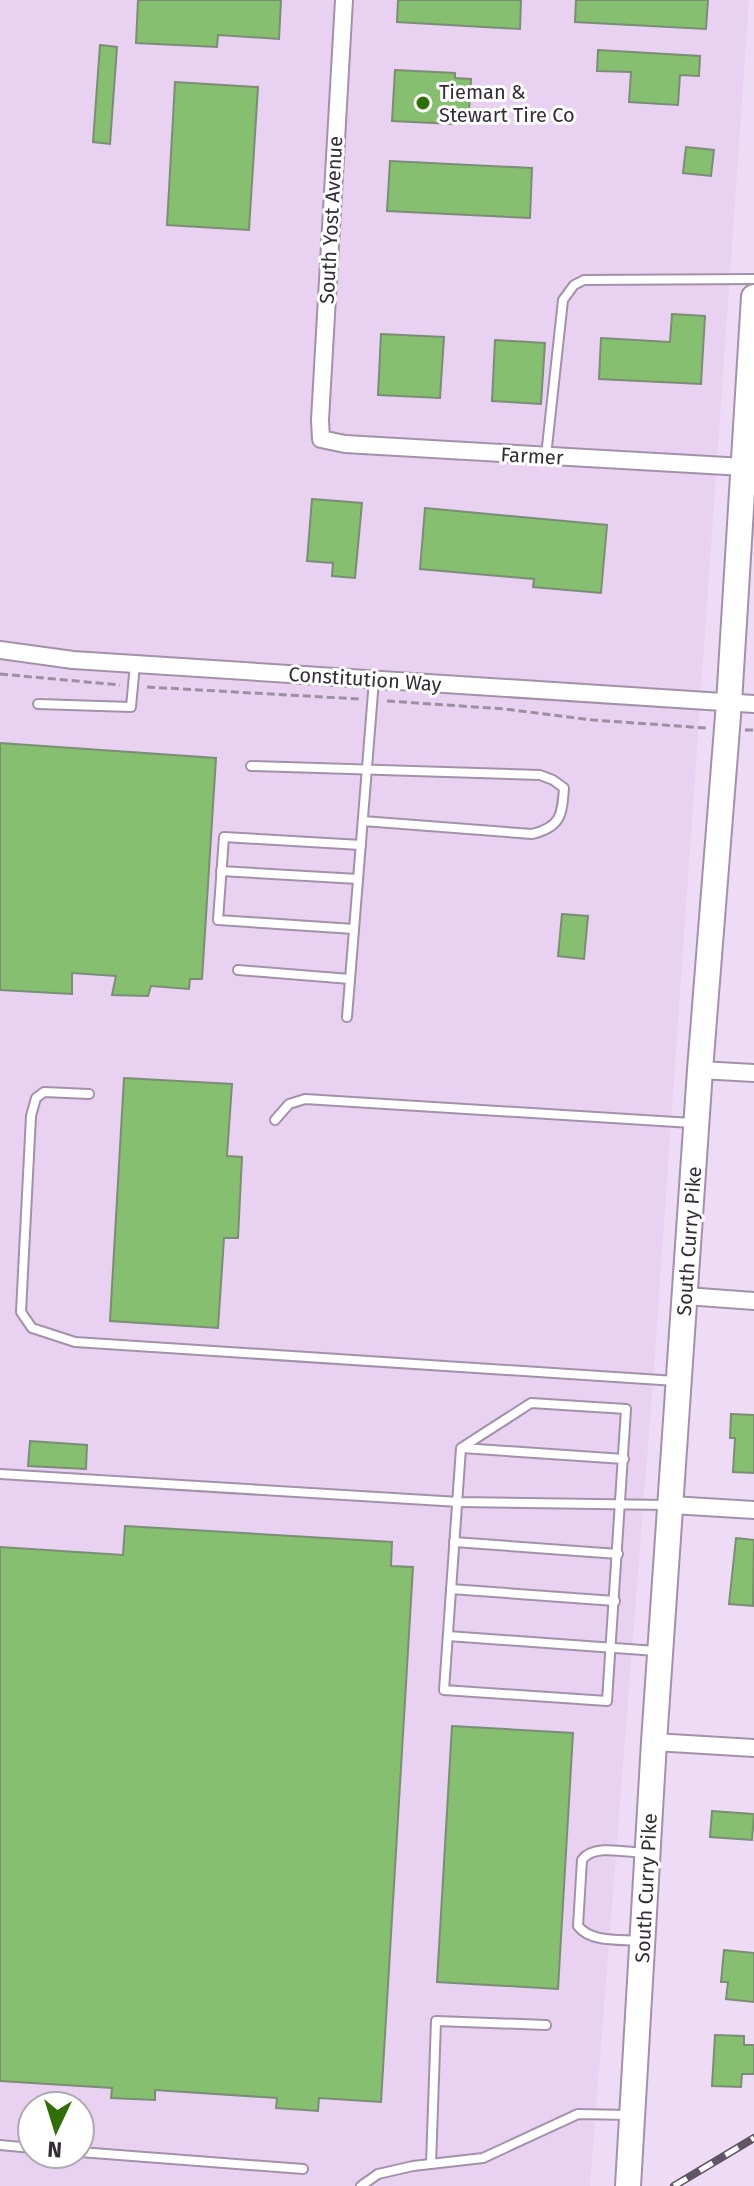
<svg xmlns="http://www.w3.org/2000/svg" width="754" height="2186" font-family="'Fira Sans',sans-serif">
<rect width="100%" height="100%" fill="#eedbf5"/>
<!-- built -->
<path fill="#e9d1f2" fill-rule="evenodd" d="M 0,0 L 749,0 L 653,1382 L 590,2186 L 0,2186 ZM 32,2106 L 80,2106 L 80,2154 L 32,2154 Z"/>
<!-- building -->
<g fill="#85bf6f" stroke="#7c8d75" stroke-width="2">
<path d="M 138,0 L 281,0 L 279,39 L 218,35 L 217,47 L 136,43 Z"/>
<path d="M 398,0 L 521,0 L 520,29 L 397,22 Z"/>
<path d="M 576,0 L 708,0 L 706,29 L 575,22 Z"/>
<path d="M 100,45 L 117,47 L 110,144 L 93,142 Z"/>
<path d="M 598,50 L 700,56 L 699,76 L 680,75 L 678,105 L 629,102 L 631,72 L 597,71 Z"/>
<path d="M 395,70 L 455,73 L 455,78 L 471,79 L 469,112 L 454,111 L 454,124 L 392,121 Z"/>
<path d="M 175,82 L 258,87 L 249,230 L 167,225 Z"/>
<path d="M 686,147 L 714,150 L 711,176 L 683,173 Z"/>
<path d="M 390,161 L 532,168 L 530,218 L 387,211 Z"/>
<path d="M 672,314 L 705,316 L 701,384 L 599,379 L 601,338 L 670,342 Z"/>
<path d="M 381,334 L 444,337 L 440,398 L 378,395 Z"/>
<path d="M 495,340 L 545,343 L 541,404 L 492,401 Z"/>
<path d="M 312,499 L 362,503 L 355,578 L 332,576 L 333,563 L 307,561 Z"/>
<path d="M 425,508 L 607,525 L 601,593 L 533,587 L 534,579 L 420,569 Z"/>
<path d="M 0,743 L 216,758 L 202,979 L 190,979 L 189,989 L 151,986 L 148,996 L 112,995 L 116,976 L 72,973 L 72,994 L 0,990 Z"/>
<path d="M 562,914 L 588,916 L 584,959 L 558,956 Z"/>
<path d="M 124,1078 L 232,1084 L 227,1156 L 242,1157 L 238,1238 L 224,1238 L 218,1328 L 110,1321 Z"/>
<path d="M 731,1414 L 754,1415 L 754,1473 L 733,1472 L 735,1438 L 730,1438 Z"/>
<path d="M 30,1441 L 87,1445 L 86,1469 L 28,1466 Z"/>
<path d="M 125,1526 L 392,1542 L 391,1566 L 413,1567 L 381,2102 L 319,2098 L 318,2111 L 276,2108 L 277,2098 L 155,2090 L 155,2100 L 111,2098 L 112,2088 L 0,2081 L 0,1547 L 123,1555 Z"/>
<path d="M 736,1538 L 754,1540 L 753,1606 L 729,1604 Z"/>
<path d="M 452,1726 L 573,1733 L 558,1989 L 437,1982 Z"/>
<path d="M 712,1811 L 754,1814 L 752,1840 L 710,1837 Z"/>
<path d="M 724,1950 L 754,1953 L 754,2002 L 726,1999 L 728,1982 L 721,1982 Z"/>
<path d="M 715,2035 L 744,2036 L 744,2045 L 754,2045 L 754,2074 L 742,2074 L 741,2087 L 712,2086 Z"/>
</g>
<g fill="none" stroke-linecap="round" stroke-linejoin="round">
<defs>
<g id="service">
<path d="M 546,456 L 563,300 L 574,285 L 584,280 L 754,279"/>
<path d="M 38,704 L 131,707 L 135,664"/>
<path d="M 251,766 L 540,775 L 553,780 L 564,788 C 562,815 561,827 532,834 L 363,821"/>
<path d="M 221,871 L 358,879"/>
<path d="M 354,929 L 218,920 L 224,837 L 361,845"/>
<path d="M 238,970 L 350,979"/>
<path d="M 347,1017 L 374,680"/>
<path d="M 89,1094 L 44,1092 L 36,1098 L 31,1116 L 21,1312 L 32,1328 L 75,1342 L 676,1381"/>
<path d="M 275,1120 L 289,1104 L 305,1099 L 692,1123"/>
<path d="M 531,1403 L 626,1409 L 607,1701 L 444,1690 L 461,1448 Z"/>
<path d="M 462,1448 L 624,1459"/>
<path d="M 0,1474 L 459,1502 L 667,1505"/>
<path d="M 454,1542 L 618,1554"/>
<path d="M 451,1589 L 615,1601"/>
<path d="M 448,1636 L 656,1651"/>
<path d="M 641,1941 C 621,1939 591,1943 578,1926 L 582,1860 C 593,1844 625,1852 643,1853"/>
<path d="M 0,2145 L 32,2148"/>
<path d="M 80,2152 L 303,2169"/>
<path d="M 431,2164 L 436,2021 L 546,2025"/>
<path d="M 361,2186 L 378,2174 L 413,2166 L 483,2158 L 578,2114 L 629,2115"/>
</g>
<g id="minor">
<path d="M 344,0 L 320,420 L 321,439 L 345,444 L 744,467"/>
<path d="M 0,650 L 73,660 L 754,704"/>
<path d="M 700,1070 L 754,1073"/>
<path d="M 686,1296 L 754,1301"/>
<path d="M 672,1505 L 754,1510"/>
<path d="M 654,1742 L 754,1748"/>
</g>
<path id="secondary" d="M 628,2186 L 654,1742 L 700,1070 L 729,703 L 754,297"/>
</defs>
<!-- service casing -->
<use href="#service" stroke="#a391aa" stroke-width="12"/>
<!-- minor casing -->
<use href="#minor" stroke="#a391aa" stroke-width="20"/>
<!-- secondary casing -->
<use href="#secondary" stroke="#a391aa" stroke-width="28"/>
<!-- path -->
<g stroke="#9c8fa1" stroke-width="3" stroke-dasharray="8 4" stroke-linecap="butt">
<path d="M 0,674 L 120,685"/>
<path d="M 147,687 L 359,699"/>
<path d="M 387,701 L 505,709 L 593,720 L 706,728"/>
<path d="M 745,730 L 754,730"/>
</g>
<!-- service -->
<use href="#service" stroke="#fff" stroke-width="8"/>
<!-- minor -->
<use href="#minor" stroke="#fff" stroke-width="16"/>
<!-- secondary -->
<use href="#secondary" stroke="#fff" stroke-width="24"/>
<defs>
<path id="rail" d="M 674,2186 L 754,2138"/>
</defs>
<!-- rail casing -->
<use href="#rail" stroke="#605663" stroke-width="8"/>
<!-- rail -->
<use href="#rail" stroke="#fff" stroke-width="5" stroke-dasharray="15" stroke-linecap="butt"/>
</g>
<!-- markers -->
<circle fill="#2f6f05" stroke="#fff" stroke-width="3" cx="423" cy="103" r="8"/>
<g text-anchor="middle" stroke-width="6" stroke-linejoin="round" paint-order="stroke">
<!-- poi labels -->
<g font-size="20" fill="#332c35" stroke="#fff" text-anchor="start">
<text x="439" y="99">Tieman &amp;<tspan x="439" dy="23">Stewart Tire Co</tspan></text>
</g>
<!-- street labels -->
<g font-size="20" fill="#332c35" stroke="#fff">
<text transform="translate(331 220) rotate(-87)" y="7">South Yost Avenue</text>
<text transform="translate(532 456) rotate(3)" y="7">Farmer</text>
<text transform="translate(365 679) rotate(4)" y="7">Constitution Way</text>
<text transform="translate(689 1241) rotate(-86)" y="7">South Curry Pike</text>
<text transform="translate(646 1888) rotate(-87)" y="7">South Curry Pike</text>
</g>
</g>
<!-- north arrow -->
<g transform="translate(56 2130) rotate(184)"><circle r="38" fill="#ffffff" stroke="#adabae" stroke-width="2"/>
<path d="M0-6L14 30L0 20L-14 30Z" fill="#2f6f05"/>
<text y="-12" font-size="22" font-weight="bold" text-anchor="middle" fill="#332c35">N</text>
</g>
</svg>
